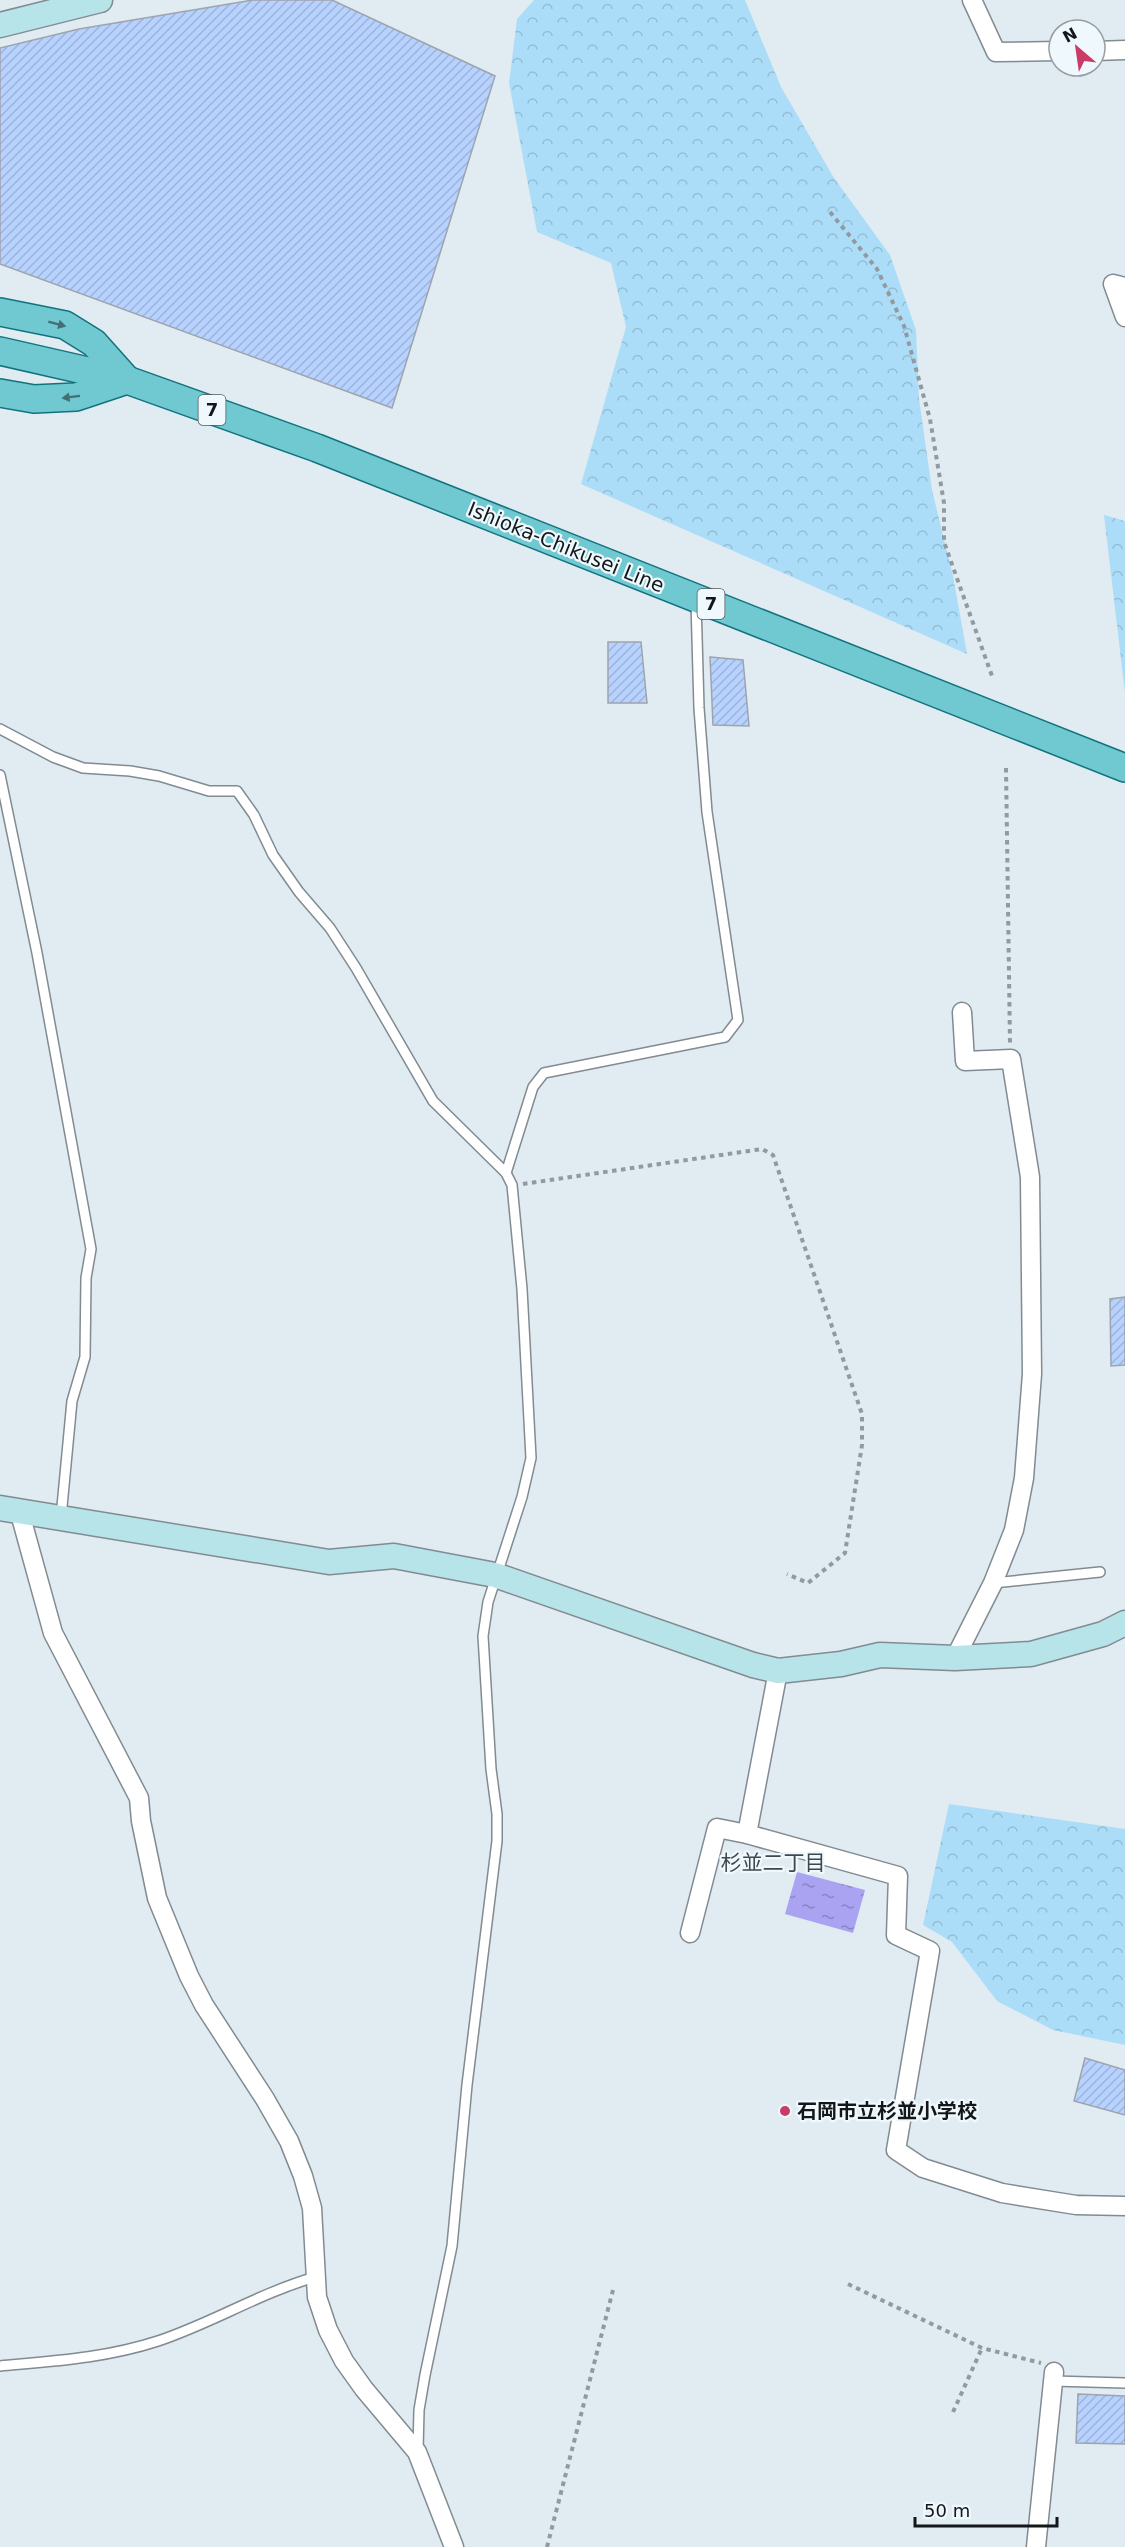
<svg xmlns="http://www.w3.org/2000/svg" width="1125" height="2547" font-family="'DejaVu Sans','Noto Sans JP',sans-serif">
<defs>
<pattern id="forest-crowns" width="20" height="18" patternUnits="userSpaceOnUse" patternTransform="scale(1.5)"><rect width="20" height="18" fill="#acddf8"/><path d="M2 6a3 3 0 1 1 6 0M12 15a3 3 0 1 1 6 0" fill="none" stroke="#93bdd4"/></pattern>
<pattern id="water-ripples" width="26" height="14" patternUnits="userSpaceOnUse" patternTransform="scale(1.5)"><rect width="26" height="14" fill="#a9a3f2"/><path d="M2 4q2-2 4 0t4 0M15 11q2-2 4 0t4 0" fill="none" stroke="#8884c3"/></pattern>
<pattern id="building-hatch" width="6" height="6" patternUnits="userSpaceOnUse" patternTransform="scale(1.5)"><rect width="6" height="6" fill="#b7d2fe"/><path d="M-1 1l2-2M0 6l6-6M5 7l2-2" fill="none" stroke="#9cb4d9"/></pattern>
</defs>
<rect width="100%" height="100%" fill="#e0ebf2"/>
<!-- forest -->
<g fill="url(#forest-crowns)">
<path d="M 534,0 L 745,0 L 781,87 L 834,178 L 890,255 L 916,330 L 919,399 L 932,490 L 953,576 L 967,654 L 581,484 L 626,327 L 611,263 L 537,232 L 509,83 L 517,19 Z"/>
<path d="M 1104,515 L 1125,521 L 1125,693 Z"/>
<path d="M 949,1804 L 1125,1829 L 1125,2045 L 1053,2030 L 997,2001 L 952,1942 L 923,1925 Z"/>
</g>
<!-- water -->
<path fill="url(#water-ripples)" d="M 797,1872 L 865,1890 L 853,1933 L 785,1914 Z"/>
<!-- building -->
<g fill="url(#building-hatch)" stroke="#9ea4ad" stroke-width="1.5">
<path d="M 253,0 L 332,0 L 495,76 L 392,408 L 0,264 L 0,48 L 79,29 Z"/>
<path d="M 608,642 L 641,642 L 647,703 L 608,703 Z"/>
<path d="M 710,657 L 743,660 L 749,726 L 713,725 Z"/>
<path d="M 1125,1297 L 1125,1365 L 1111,1366 L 1110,1299 Z"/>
<path d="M 1085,2058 L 1125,2070 L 1125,2115 L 1074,2101 Z"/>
<path d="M 1078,2394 L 1125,2396 L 1125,2444 L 1076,2443 Z"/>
</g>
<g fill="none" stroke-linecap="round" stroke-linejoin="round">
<defs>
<g id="lane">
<path d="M 0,729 L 53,757 L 83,768 L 130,771 L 159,776 L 209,791 L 237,791 L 254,815 L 273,855 L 299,892 L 330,928 L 356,968 L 433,1101 L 506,1173 L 512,1185 L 522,1289 L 531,1458 L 522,1497 L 488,1602 L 483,1636 L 491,1769 L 497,1814 L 497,1841 L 467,2085 L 452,2246 L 425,2375 L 419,2410 L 418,2450"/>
<path d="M 0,775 L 37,953 L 91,1249 L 86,1278 L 85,1357 L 72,1401 L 61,1517"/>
<path d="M 506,1173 L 533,1087 L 544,1073 L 725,1037 L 738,1020 L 707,812 L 699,708 L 696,602"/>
<path d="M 993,1583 L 1100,1572"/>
<path d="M 0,2366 C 54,2361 106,2358 158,2341 C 212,2323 260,2293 315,2277"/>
<path d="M 1053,2381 L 1125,2383"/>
</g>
<g id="street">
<path d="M 972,0 L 996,52 L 1059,51"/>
<path d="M 1095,51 L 1125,50"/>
<path d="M 1125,287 L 1113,284 L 1125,317"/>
<path d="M 19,1510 L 53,1633 L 139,1798 L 141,1821 L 157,1898 L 189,1976 L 204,2005 L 265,2099 L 289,2141 L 303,2176 L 312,2208 L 317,2297 L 328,2330 L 344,2361 L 364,2389 L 417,2452 L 454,2547"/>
<path d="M 955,1658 L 993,1583 L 1014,1530 L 1024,1478 L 1032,1374 L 1030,1177 L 1011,1059 L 965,1061 L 962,1012"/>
<path d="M 747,1834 L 778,1671"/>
<path d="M 690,1933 L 717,1828 L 747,1834 L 898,1876 L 896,1935 L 930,1951 L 896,2150 L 923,2168 L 1002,2193 L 1076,2205 L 1125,2206"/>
<path d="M 1036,2547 L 1054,2372"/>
</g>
<g id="secondary">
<path d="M 0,25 L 100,0"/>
<path d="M 0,1508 L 329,1562 L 394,1556 L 495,1575 L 753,1665 L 778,1671 L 841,1664 L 880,1655 L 955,1658 L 1031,1654 L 1103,1634 L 1125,1623"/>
</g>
<g id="primary">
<path d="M 0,312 L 65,325 L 94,343 L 127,380"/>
<path d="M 0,351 L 127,380 L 317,448 L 1125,768"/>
<path d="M 0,393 L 34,399 L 76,397 L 127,380"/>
</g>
</defs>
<!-- lane casing -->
<use href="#lane" stroke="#818b91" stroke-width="12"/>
<!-- street casing -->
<use href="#street" stroke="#818b91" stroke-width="21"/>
<!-- secondary casing -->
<use href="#secondary" stroke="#818b91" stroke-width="27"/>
<!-- primary casing -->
<use href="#primary" stroke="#11737d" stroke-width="30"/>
<!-- path -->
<g stroke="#929aa0" stroke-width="4" stroke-dasharray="4.5 4.5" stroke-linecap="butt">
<path d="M 830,212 L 877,269 L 904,326 L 930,419 L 944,503 L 944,542 L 992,676"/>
<path d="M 1006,768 L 1010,1043"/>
<path d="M 523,1184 L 762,1149 L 773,1155 L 862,1414 L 862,1445 L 845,1553 L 808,1583 L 787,1574"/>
<path d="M 848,2284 L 982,2348 L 1041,2363"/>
<path d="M 953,2412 L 982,2348"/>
<path d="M 547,2547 L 613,2290"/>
</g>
<!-- lane -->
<use href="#lane" stroke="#fff" stroke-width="9"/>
<!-- street -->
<use href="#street" stroke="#fff" stroke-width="18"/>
<!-- secondary -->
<use href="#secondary" stroke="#b7e4e8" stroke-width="24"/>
<!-- primary -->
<use href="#primary" stroke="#70c8d1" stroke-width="27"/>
</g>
<!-- one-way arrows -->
<defs><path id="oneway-solid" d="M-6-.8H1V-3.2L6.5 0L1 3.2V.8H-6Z" transform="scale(1.5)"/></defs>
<g fill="#427075">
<use href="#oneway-solid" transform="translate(57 324) rotate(15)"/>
<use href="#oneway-solid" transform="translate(71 397) rotate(173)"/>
</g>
<!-- markers -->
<circle fill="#ca3c67" stroke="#eff8fd" stroke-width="2" cx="785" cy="2111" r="6"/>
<g text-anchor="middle" stroke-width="4.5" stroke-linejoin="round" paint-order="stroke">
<!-- shield labels -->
<g fill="#eff8fd" stroke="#555a5d" stroke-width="1.5">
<rect x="198.5" y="395" width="27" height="30" rx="4.5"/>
<rect x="697.5" y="589" width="27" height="30" rx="4.5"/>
</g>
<g font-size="18" font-weight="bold" fill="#131719">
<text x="212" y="416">7</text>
<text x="711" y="610">7</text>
</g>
<!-- street labels -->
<g font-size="20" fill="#131719" stroke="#eff8fd">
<text transform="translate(566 547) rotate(22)" y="7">Ishioka-Chikusei Line</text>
</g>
<!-- poi labels -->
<g font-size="20" font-weight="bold" fill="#131719" stroke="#eff8fd" text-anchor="start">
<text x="797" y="2118">石岡市立杉並小学校</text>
</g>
<!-- neighbourhood labels -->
<g font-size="21" fill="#3f484d" stroke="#eff8fd">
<text x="773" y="1870">杉並二丁目</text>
</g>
</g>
<!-- north arrow -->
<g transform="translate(1077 48) rotate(331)"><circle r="28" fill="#eff8fd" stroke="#979ea2" stroke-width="1.5"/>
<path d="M0-4.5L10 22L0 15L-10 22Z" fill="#ca3c67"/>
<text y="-9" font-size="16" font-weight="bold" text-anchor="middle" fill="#131719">N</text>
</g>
<!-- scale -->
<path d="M915 2517v9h142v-9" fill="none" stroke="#131719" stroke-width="3"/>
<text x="924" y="2517" font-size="18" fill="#131719" stroke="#eff8fd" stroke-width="4.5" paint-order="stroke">50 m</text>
</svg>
